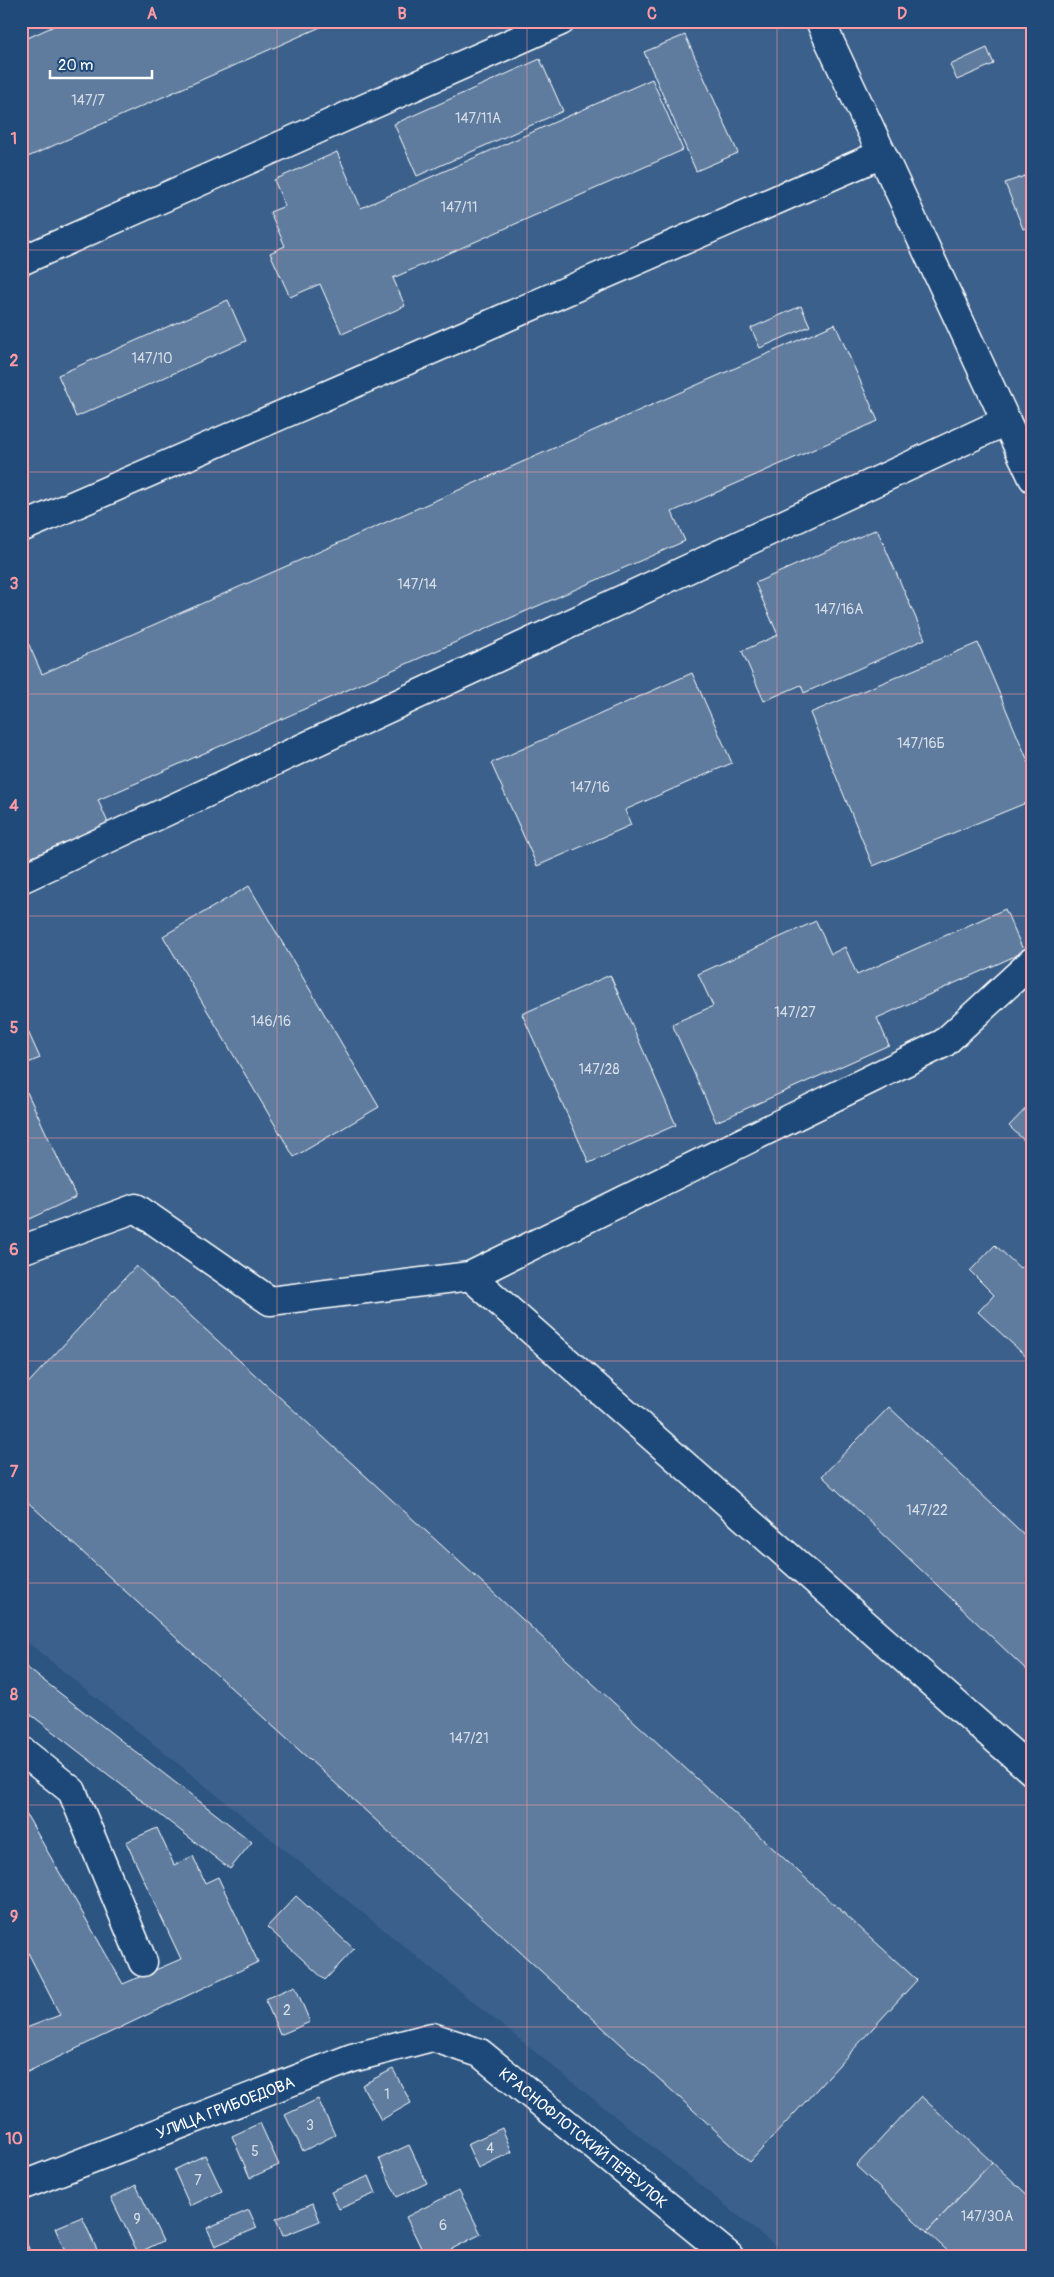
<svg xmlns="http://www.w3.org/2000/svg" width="1054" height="2277" font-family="Pangolin,sans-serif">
<rect width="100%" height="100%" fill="#2c5582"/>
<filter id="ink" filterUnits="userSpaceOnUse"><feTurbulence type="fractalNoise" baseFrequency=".02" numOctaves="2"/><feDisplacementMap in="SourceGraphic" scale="10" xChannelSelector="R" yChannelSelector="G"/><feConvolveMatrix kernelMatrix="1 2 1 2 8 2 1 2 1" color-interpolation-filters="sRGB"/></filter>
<g filter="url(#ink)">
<!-- built -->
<path fill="#3b618b" d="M 21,21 L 1033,21 L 1033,2256 L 788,2256 L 21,1637 Z"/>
<!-- building -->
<g fill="#5e7c9f" stroke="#fff">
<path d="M 65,21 L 334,21 L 21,160 L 21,41 Z"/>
<path d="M 685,35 L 738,153 L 696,171 L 644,52 Z"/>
<path d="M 987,48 L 994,64 L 957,80 L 950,65 Z"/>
<path d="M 540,59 L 563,111 L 417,176 L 394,124 Z"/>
<path d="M 652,79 L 683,150 L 393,278 L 405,306 L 342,334 L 320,284 L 290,297 L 270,253 L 285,246 L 270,212 L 285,206 L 274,180 L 337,152 L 361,208 Z"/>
<path d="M 1033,173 L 1033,225 L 1023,229 L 1005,183 Z"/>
<path d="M 228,300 L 246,341 L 76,417 L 58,375 Z"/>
<path d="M 801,306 L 810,326 L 760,348 L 751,328 Z"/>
<path d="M 835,324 L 878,421 L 672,512 L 685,541 L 98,800 L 108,823 L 21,862 L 21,627 L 42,674 Z"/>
<path d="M 877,529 L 925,639 L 804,693 L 801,685 L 764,701 L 742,651 L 778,635 L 755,583 Z"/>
<path d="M 978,643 L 1033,773 L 1033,800 L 873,866 L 810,713 Z"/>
<path d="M 692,673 L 732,763 L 625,810 L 631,825 L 537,866 L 491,763 Z"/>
<path d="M 249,886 L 379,1107 L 294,1157 L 163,936 Z"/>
<path d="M 1005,909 L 1024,952 L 877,1018 L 889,1045 L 716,1122 L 672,1024 L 713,1006 L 698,974 L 816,921 L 831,954 L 845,947 L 857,975 Z"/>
<path d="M 610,975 L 676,1125 L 589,1163 L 522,1014 Z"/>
<path d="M 21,1016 L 40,1058 L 21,1066 Z"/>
<path d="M 27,1092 L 76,1197 L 29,1219 L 21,1204 L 21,1094 Z"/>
<path d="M 1033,1101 L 1033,1149 L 1009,1126 Z"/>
<path d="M 995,1245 L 1020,1268 L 1033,1255 L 1033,1363 L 978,1312 L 994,1295 L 970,1271 Z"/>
<path d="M 136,1266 L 917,1980 L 750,2162 L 21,1496 L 21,1391 Z"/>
<path d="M 889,1407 L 1033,1543 L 1033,1676 L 822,1476 Z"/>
<path d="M 21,1663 L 252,1842 L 230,1869 L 21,1707 Z"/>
<path d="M 21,1805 L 123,1984 L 181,1959 L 126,1842 L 157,1828 L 174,1865 L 193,1856 L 205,1883 L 218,1877 L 258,1962 L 21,2075 L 21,2030 L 60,2015 L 21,1939 Z"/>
<path d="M 296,1896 L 354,1949 L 325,1980 L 267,1927 Z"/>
<path d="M 295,1986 L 310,2022 L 280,2035 L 265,1999 Z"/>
<path d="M 393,2069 L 411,2103 L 381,2120 L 362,2085 Z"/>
<path d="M 921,2096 L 992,2162 L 927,2232 L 856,2166 Z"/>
<path d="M 318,2099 L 335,2135 L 303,2151 L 285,2115 Z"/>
<path d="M 260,2123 L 279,2165 L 250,2178 L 232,2136 Z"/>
<path d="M 502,2128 L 512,2152 L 478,2168 L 467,2144 Z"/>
<path d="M 409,2145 L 427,2183 L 397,2197 L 379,2159 Z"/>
<path d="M 205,2155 L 222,2191 L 190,2206 L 174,2170 Z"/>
<path d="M 992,2162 L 1033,2200 L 1033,2256 L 953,2256 L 927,2232 Z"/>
<path d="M 369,2176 L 376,2193 L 339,2209 L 331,2192 Z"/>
<path d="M 136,2185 L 163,2241 L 138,2253 L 111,2198 Z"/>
<path d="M 459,2190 L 481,2234 L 438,2256 L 425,2256 L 406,2217 Z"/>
<path d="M 313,2203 L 320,2221 L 283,2236 L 276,2219 Z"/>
<path d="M 249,2210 L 257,2228 L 215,2246 L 207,2228 Z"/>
<path d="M 82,2217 L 98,2252 L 89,2256 L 67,2256 L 55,2228 Z"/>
<path d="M 24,2237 L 32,2256 L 21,2256 L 21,2238 Z"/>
</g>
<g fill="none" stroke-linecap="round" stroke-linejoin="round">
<defs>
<g id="minor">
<path d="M 882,154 L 1006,421"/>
<path d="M 21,261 L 561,21"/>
<path d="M 21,528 L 882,154 L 820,21"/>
<path d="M 21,879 L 1006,421 L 1033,478"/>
<path d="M 21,1250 L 136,1208 L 270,1301 L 470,1276 L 944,1043 L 1033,961"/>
<path d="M 470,1276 L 1033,1772"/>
<path d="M 21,1750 L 72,1791 L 143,1962"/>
<path id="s1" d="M 21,2186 L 352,2058 L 432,2037 L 480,2053 L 729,2256"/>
</g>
</defs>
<!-- minor casing -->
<use href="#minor" stroke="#fff" stroke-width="31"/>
<!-- minor -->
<use href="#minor" stroke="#1f4a7a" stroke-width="28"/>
</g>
</g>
<!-- grid -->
<path fill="none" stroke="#ff9aa2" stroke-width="1" stroke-opacity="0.55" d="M 277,21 L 277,2256M 527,21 L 527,2256M 777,21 L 777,2256M 21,250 L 1033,250M 21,472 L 1033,472M 21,694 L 1033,694M 21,916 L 1033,916M 21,1138 L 1033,1138M 21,1361 L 1033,1361M 21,1583 L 1033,1583M 21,1805 L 1033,1805M 21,2027 L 1033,2027"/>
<g text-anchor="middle" stroke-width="4" stroke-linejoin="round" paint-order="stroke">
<!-- number labels -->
<g font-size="14" fill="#d7dee7">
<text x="88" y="105">147/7</text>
<text x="478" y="123">147/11А</text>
<text x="459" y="212">147/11</text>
<text x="152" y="363">147/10</text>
<text x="417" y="589">147/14</text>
<text x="839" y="614">147/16А</text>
<text x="921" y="748">147/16Б</text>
<text x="590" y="792">147/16</text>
<text x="795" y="1017">147/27</text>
<text x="271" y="1026">146/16</text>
<text x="599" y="1074">147/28</text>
<text x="927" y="1515">147/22</text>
<text x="469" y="1743">147/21</text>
<text x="287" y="2015">2</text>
<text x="387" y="2099">1</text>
<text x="310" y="2130">3</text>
<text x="490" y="2153">4</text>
<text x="255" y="2156">5</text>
<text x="198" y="2185">7</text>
<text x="987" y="2221">147/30А</text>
<text x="137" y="2224">9</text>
<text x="443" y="2230">6</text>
</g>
<!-- street labels -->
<g font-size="16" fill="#fff" stroke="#1f4a7a">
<text dy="6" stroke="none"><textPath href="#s1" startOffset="219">УЛИЦА ГРИБОЕДОВА</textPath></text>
<text dy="6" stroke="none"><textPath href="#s1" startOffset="622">КРАСНОФЛОТСКИЙ ПЕРЕУЛОК</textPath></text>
</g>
</g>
<!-- margin -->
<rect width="1054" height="2277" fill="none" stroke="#1f4a7a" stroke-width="55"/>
<!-- scale -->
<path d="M50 70v8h102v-8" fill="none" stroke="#ffffff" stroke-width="2.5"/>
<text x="58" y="70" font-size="15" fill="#ffffff" stroke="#1f4a7a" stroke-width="4" paint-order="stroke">20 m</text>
<rect x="28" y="28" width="998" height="2222" fill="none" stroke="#ff9aa2" stroke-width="2"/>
<g font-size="16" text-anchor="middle" font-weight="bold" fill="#ff9aa2">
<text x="152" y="19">A</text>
<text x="402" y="19">B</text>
<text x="652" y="19">C</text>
<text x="902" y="19">D</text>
<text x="14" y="144">1</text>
<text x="14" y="366">2</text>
<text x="14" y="589">3</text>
<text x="14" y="811">4</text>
<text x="14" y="1033">5</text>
<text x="14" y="1255">6</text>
<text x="14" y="1477">7</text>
<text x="14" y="1700">8</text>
<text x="14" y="1922">9</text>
<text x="14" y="2144">10</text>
</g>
</svg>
